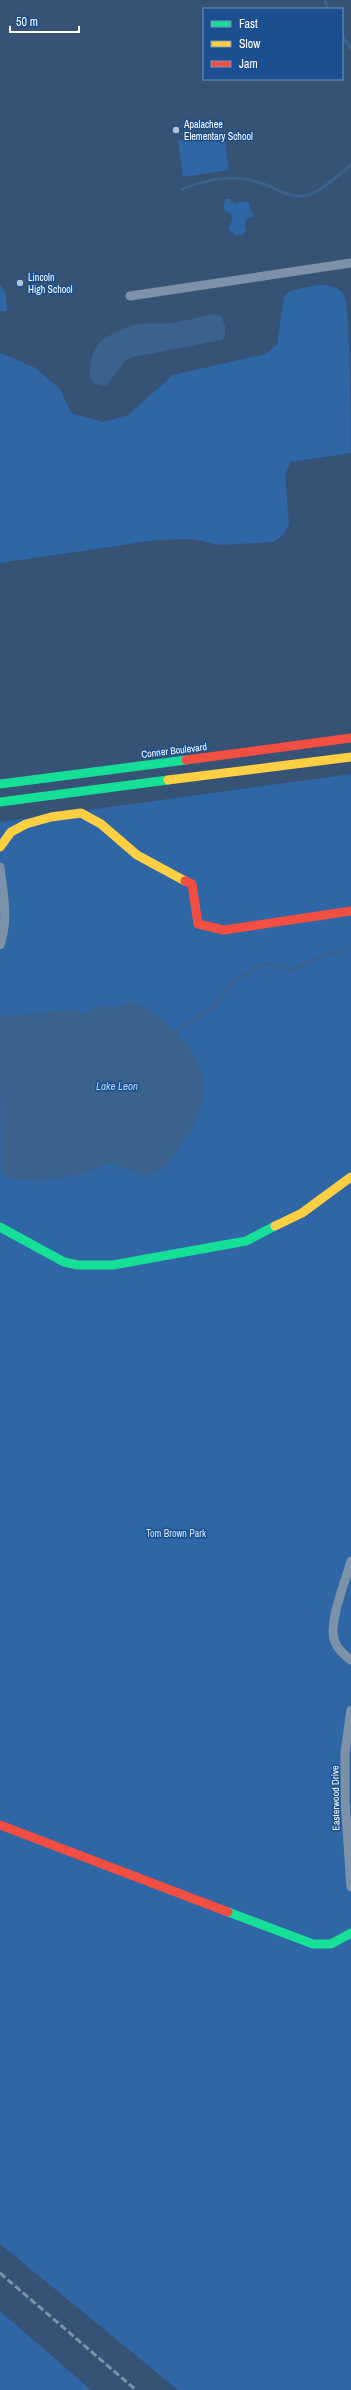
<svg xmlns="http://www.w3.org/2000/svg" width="351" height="2390" font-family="'Archivo Narrow',sans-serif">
<rect width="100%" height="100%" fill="#365274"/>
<!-- green -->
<g fill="#2f66a5">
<path d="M 224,133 L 229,170 L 183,177 L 178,140 Z"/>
<path d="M 225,199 L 230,199 L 234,204 L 242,201 L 250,203 L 249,207 L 254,216 L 246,219 L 245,225 L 247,230 L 242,235 L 236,235 L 228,229 L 232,220 L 231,214 L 223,209 Z"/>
<path d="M 0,285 L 6,293 L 7,311 L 0,311 Z"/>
<path d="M 318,285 C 328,285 335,285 343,293 C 351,307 351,427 351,453 L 291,462 L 285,473 L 289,524 L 284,534 L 274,542 L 220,545 L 192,539 L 157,540 L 0,563 L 0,353 L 34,367 L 60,389 L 71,413 L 103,422 L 128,415 L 173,375 L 265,354 L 277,345 L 284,296 L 292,290 Z"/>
<path d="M 351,774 L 351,2390 L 178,2390 L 0,2244 L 0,822 Z"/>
<path d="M 0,2311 L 91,2390 L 0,2390 Z"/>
</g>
<!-- water -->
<g fill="#3b618d">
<path d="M 211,314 L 220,315 L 225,325 L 225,335 L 222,340 L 133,357 L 125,361 L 107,385 C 81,390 89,354 100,342 C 105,337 115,333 121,330 C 140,320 152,325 172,323 C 185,321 198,317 211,314 Z"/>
<path d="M 128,1003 C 148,1005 154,1012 169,1025 C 182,1038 197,1055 202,1072 C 210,1098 193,1132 177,1151 C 172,1157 164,1169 156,1173 C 139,1180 123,1162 106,1165 C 102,1165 99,1169 95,1170 C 67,1177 28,1189 1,1173 L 0,1017 L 73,1009 L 82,1014 L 98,1006 L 116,1006 Z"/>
</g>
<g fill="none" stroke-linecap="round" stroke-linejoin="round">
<!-- stream -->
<g stroke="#3b618d" stroke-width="3">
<path d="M 325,0 L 328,9"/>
<path d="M 342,35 L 351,49"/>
<path d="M 182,189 C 208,179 234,174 261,183 C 277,188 291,200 308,195 C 321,192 340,174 351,165"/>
<path d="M 176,1032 L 216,1005 L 232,982 L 265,963 L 294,970 L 325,955 L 347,951"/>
</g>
<!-- street -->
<g stroke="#7d92a8" stroke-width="9">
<path d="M 130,296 L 351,263"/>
<path d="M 0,867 C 3,894 9,919 0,945"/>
<path d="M 351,1561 C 346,1580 327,1625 335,1642 C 338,1650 344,1655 351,1660"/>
<path d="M 351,1710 L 345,1752 L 345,1801 L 351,1887"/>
</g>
<!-- fast -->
<g stroke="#16e098" stroke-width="9">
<path d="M 0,784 L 186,760"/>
<path d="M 0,802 L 168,780"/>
<path d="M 0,1227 L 64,1262 L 78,1265 L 113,1265 L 246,1241 L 275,1226"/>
<path d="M 228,1912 L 313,1944 L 331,1944 L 351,1933"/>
</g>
<!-- slow -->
<g stroke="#ffcf43" stroke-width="9">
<path d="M 168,780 L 351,757"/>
<path d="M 0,847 L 11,832 L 26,824 L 51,817 L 81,813 L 101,824 L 137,855 L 185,881"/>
<path d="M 275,1226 L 302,1213 L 351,1177"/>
</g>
<!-- jam -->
<g stroke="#f24e42" stroke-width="9">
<path d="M 186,760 L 351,738"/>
<path d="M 185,881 L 192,884 L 198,924 L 224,930 L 351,911"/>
<path d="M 0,1825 L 228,1912"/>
</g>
<!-- rail -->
<path stroke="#7e92a7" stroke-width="3" stroke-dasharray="7 3" stroke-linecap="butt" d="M 0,2273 L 136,2390"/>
</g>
<!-- markers -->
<g fill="#b9c2ce" stroke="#1b4f8f" stroke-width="1.5">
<circle cx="176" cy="130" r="4"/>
<circle cx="20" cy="283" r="4"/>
</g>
<g text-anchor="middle" stroke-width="3" stroke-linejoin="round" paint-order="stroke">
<!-- poi labels -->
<g font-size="10" fill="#fff" stroke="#1b4f8f" text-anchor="start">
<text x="184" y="128">Apalachee<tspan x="184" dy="12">Elementary School</tspan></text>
<text x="28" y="281">Lincoln<tspan x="28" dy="12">High School</tspan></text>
</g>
<!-- street labels -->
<g font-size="10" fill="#fff" stroke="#1b4f8f">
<text transform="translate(174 750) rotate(-7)" y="4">Conner Boulevard</text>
<text transform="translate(335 1798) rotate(-91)" y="4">Easterwood Drive</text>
</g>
<!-- park labels -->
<g font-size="10" fill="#cfe3fa" stroke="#1b4f8f">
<text x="176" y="1537">Tom Brown Park</text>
</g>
<!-- water labels -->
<g font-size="11" font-style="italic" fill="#b5d3f5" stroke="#1b4f8f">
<text x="117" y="1090">Lake Leon</text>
</g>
</g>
<!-- legend -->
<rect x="203" y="8" width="140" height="72" fill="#1b4f8f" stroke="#7695bc"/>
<rect x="211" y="21" width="20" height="6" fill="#16e098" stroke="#7695bc"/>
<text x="239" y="28" font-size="12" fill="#ffffff">Fast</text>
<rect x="211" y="41" width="20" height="6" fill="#ffcf43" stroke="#7695bc"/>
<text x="239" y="48" font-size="12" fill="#ffffff">Slow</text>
<rect x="211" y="61" width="20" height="6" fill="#f24e42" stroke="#7695bc"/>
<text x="239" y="68" font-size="12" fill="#ffffff">Jam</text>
<!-- scale -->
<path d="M10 26v6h69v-6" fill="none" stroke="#ffffff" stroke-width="2"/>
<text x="16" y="26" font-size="12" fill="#ffffff" stroke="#1b4f8f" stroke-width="3" paint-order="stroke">50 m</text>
</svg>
